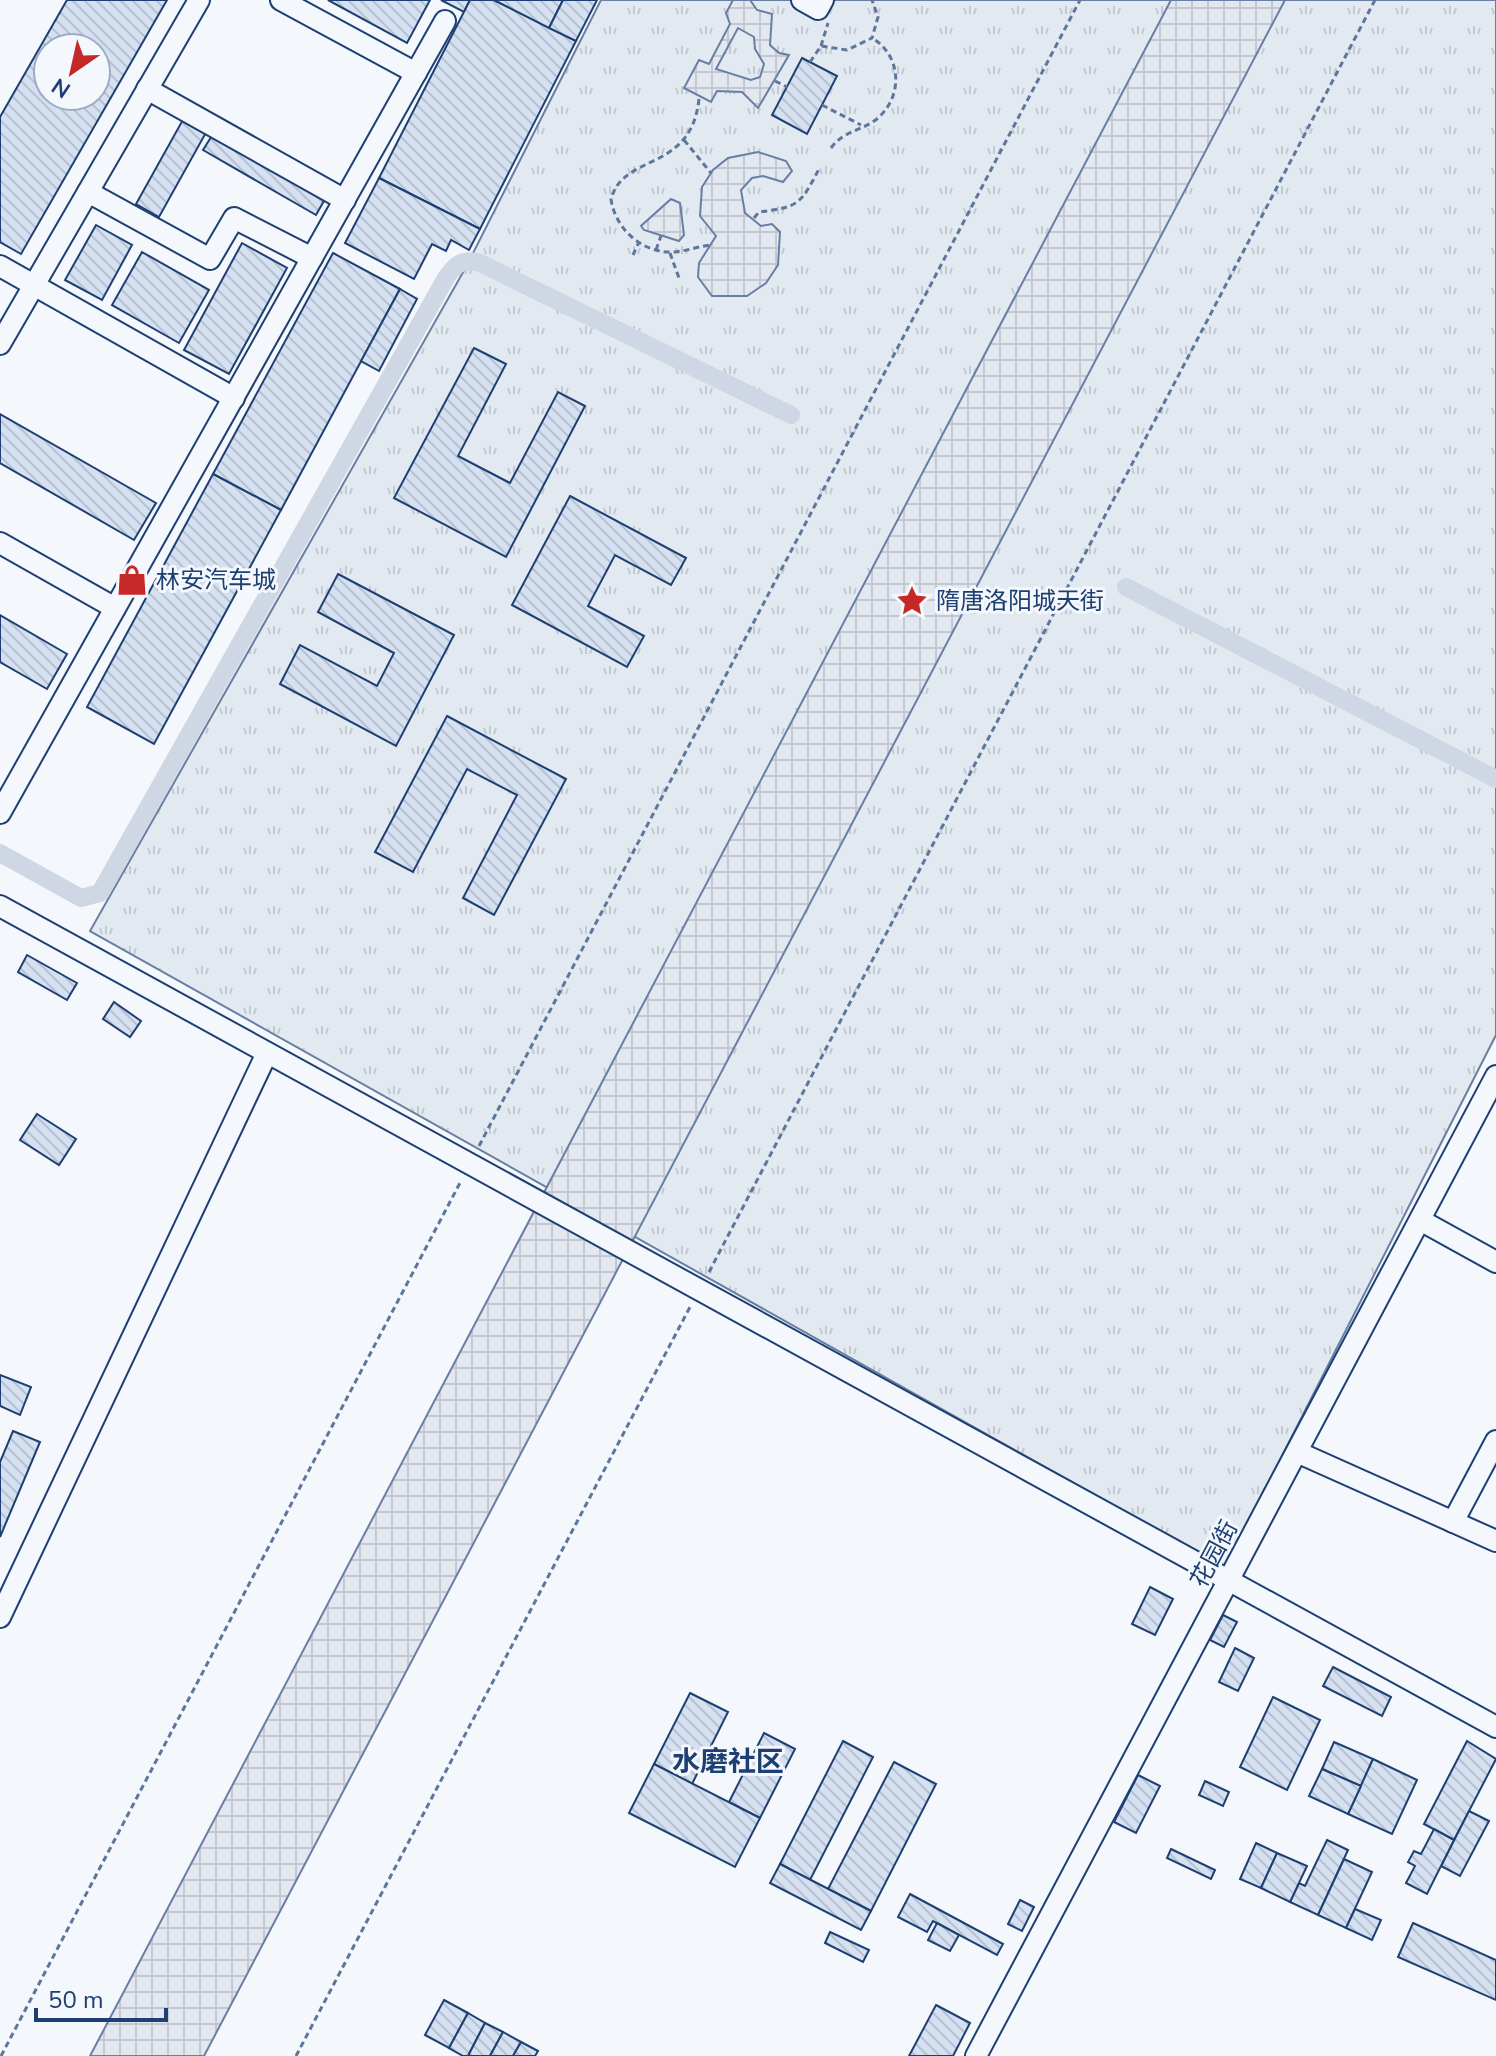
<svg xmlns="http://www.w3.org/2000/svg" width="1496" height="2056" font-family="'Nunito Sans','Noto Sans SC',sans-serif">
<defs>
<pattern id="grass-tufts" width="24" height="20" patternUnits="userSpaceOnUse" patternTransform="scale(2)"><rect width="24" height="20" fill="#e3e9f0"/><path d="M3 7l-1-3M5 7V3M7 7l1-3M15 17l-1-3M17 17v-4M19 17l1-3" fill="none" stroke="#c2c9d1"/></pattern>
<pattern id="plaza-grid" width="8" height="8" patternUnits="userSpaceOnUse" patternTransform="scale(2)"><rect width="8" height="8" fill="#e3e8f0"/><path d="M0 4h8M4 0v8" fill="none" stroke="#c2c8d1"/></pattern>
<pattern id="building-back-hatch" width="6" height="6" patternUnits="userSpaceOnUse" patternTransform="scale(2)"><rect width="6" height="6" fill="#d5e0f0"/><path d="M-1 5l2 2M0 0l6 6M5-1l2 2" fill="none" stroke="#b6c1d1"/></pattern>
</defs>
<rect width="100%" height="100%" fill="#f4f7fb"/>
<!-- grass -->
<path fill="url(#grass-tufts)" stroke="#687fa3" stroke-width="2" d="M 601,0 L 1496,0 L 1496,1035 L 1225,1568 L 90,931 L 466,267 Z"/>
<!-- plaza -->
<g fill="url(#plaza-grid)" stroke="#687fa3" stroke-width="2" fill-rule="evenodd">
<path d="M 733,0 L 750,0 L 757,10 L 772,14 L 770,45 L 779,53 L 789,55 L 758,108 L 742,92 L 717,91 L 711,102 L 684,88 L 699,60 L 709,64 L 730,24 L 726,13 ZM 738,28 L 754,37 L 755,49 L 764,64 L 760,77 L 751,80 L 716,69 Z"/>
<path d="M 1171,0 L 1285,0 L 204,2056 L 90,2056 Z"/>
<path d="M 758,152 L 786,161 L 792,171 L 783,182 L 763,176 L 752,178 L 741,190 L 745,213 L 761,226 L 772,224 L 780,232 L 778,265 L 766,283 L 747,296 L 712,296 L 698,277 L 699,263 L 716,236 L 700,216 L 702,187 L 713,170 L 728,158 Z"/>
<path d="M 671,199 L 680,203 L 684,235 L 679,241 L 644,230 L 641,226 Z"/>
</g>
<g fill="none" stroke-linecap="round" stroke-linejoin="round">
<!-- canal -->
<g stroke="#cfd7e4" stroke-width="18">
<path d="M 1126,587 L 1496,779"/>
<path d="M 0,853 L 81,898 L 100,893 L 446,278 C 455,265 461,259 478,262 L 791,415"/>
</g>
</g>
<!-- building -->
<g fill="url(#building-back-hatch)" stroke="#1d3f73" stroke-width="2" fill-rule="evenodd">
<path d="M 67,0 L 167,0 L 21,254 L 0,242 L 0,117 ZM 48,48 L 96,48 L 96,96 L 48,96 Z"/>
<path d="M 328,0 L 430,0 L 407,43 Z"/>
<path d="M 441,0 L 470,0 L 464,12 Z"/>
<path d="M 470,0 L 494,0 L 576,41 L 480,229 L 379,178 Z"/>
<path d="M 494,0 L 563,0 L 549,28 Z"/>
<path d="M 563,0 L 597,0 L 576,41 L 549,28 Z"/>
<path d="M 802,58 L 837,76 L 807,134 L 772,115 Z"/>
<path d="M 185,116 L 208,129 L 159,217 L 136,204 Z"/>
<path d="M 213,134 L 325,199 L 316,215 L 203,150 Z"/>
<path d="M 379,178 L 480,229 L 469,250 L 451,240 L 446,251 L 432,244 L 414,279 L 345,243 Z"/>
<path d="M 96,225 L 132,245 L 102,300 L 65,280 Z"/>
<path d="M 242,243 L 287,268 L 229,374 L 184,350 Z"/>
<path d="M 142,252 L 209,290 L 179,343 L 112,305 Z"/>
<path d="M 333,253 L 400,289 L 281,510 L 213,474 Z"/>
<path d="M 400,289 L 417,299 L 379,371 L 361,361 Z"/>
<path d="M 474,348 L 506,364 L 458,456 L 510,483 L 558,392 L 585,406 L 506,557 L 394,498 Z"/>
<path d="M 0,414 L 156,503 L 134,540 L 0,463 Z"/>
<path d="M 213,474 L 281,510 L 154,744 L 87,707 Z"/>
<path d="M 570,496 L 686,558 L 671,585 L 615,555 L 588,606 L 644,636 L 627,667 L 512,605 Z"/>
<path d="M 338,574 L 454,635 L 396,746 L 280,684 L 300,645 L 377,686 L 394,653 L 318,612 Z"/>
<path d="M 0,615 L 67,654 L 47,689 L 0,662 Z"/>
<path d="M 447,716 L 566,779 L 494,915 L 463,898 L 517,795 L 467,769 L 413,872 L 375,852 Z"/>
<path d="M 27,955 L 77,983 L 67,1000 L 18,972 Z"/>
<path d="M 114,1002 L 141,1021 L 130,1037 L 103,1019 Z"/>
<path d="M 37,1114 L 76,1139 L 59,1165 L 20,1140 Z"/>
<path d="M 0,1375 L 31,1387 L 20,1415 L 0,1406 Z"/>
<path d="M 13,1431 L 40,1442 L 0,1537 L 0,1462 Z"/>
<path d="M 1150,1587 L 1173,1599 L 1155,1635 L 1132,1624 Z"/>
<path d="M 1223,1615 L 1237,1622 L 1224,1647 L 1210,1640 Z"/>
<path d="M 1235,1648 L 1254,1658 L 1238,1691 L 1219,1682 Z"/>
<path d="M 1333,1667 L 1391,1697 L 1382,1716 L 1323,1686 Z"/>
<path d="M 690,1693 L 728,1712 L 692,1784 L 654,1764 Z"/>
<path d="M 1273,1697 L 1320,1720 L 1287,1790 L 1240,1767 Z"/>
<path d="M 764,1733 L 795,1749 L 760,1818 L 729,1802 Z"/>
<path d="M 843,1741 L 873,1757 L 810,1880 L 780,1864 Z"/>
<path d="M 1467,1741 L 1496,1759 L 1454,1840 L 1424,1824 Z"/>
<path d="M 1334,1742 L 1373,1759 L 1361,1786 L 1322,1769 Z"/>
<path d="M 1373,1759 L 1417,1780 L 1392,1834 L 1348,1814 Z"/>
<path d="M 894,1762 L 936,1784 L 871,1911 L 828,1889 Z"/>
<path d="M 654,1764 L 760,1818 L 735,1867 L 629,1813 Z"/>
<path d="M 1322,1769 L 1361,1786 L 1348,1814 L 1309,1796 Z"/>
<path d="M 1138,1775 L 1160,1786 L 1136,1833 L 1114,1822 Z"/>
<path d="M 1205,1781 L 1229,1792 L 1223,1806 L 1199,1795 Z"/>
<path d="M 1469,1811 L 1489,1821 L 1460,1876 L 1441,1866 Z"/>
<path d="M 1434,1829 L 1454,1840 L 1427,1894 L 1406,1883 L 1415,1866 L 1408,1862 L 1414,1851 L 1421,1854 Z"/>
<path d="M 1327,1840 L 1348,1850 L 1318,1915 L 1290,1902 L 1299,1883 L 1305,1886 Z"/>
<path d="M 1256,1843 L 1277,1853 L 1261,1888 L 1240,1879 Z"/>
<path d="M 1171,1849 L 1215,1870 L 1211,1879 L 1167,1858 Z"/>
<path d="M 1277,1853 L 1307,1866 L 1290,1902 L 1261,1888 Z"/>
<path d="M 1344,1859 L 1372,1872 L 1346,1928 L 1318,1915 Z"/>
<path d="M 780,1864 L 871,1911 L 861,1930 L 770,1883 Z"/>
<path d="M 910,1894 L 1003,1944 L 997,1955 L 933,1921 L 927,1932 L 898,1917 Z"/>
<path d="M 1020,1900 L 1034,1907 L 1022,1931 L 1008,1924 Z"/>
<path d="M 1355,1909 L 1381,1920 L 1372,1940 L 1346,1928 Z"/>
<path d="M 937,1923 L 959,1935 L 950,1951 L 928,1940 Z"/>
<path d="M 1413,1923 L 1496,1960 L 1496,2000 L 1398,1957 Z"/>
<path d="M 830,1932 L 869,1950 L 863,1962 L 825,1943 Z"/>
<path d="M 444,2000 L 468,2013 L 449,2048 L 425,2035 Z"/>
<path d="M 936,2005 L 970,2023 L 953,2056 L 909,2056 Z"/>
<path d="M 468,2013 L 485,2023 L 468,2056 L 463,2056 L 449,2048 Z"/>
<path d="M 485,2023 L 503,2032 L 490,2056 L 468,2056 Z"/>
<path d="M 503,2032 L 521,2042 L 513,2056 L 490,2056 Z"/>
<path d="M 521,2042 L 538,2051 L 535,2056 L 513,2056 Z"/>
</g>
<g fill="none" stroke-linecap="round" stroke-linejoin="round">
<defs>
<g id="minor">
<path d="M 281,0 L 416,73"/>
<path d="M 802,0 L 818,9 L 823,0"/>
<path d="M 147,89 L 345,200"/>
<path d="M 88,192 L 210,259 L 234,218 L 312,258"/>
<path d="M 0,266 L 234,398"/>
<path d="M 0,344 L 199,0"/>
<path d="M 0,543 L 115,608"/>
<path d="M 0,813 L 445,21"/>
<path d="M 0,906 L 1496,1727"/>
<path d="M 1420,1220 L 1496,1262"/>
<path d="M 1297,1452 L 1496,1541"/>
<path d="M 1453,1522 L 1496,1441"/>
<path d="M 0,1617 L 267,1053"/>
<path d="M 976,2056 L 1496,1076"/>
</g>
</defs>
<!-- minor casing -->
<use href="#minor" stroke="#1d3f73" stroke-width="24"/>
<!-- path -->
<g stroke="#5e769c" stroke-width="3" stroke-dasharray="6 4" stroke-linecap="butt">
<path d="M 821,46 L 828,23"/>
<path d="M 810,62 L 821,46 L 847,50 L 872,38 L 878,17 L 872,0"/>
<path d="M 775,81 L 787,87"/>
<path d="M 699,99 C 691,173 624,152 611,199 C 615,229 643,254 674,252 C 687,251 699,246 712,245"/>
<path d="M 822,105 L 861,125"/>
<path d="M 684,140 L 711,173"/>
<path d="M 831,148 C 844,130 863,131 878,118 C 904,95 901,55 872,38"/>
<path d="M 754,218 L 759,212 C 799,207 800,205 819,169"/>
<path d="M 656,250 L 661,236"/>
<path d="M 670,253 L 679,278"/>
<path d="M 633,255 L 639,242"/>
<path d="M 479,1146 L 1080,0"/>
<path d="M 709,1272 L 1375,0"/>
<path d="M 1,2056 L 461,1181"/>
<path d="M 296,2056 L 690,1307"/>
</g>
<!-- minor -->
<use href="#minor" stroke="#f4f7fb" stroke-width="20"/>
</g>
<!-- icons -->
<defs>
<symbol id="shop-bare" viewBox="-9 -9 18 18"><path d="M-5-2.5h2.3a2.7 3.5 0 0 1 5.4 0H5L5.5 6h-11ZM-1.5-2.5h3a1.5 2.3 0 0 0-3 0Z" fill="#c62828" stroke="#f4f7fb" stroke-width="2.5" paint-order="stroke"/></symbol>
<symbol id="sight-bare" viewBox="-9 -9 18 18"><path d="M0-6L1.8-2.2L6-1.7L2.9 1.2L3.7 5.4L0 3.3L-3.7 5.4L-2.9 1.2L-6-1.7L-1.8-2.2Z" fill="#c62828" stroke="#f4f7fb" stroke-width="2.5" paint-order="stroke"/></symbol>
</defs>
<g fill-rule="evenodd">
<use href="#shop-bare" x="110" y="558" width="44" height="44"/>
<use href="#sight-bare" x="890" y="579" width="44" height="44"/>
</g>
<g text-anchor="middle" stroke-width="6" stroke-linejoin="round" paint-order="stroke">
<!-- poi labels -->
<g font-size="24" fill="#1d3f73" stroke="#f4f7fb" text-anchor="start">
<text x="156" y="588">林安汽车城</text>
<text x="936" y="609">隋唐洛阳城天街</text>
</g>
<!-- street labels -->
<g font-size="24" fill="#1d3f73" stroke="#f4f7fb">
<text transform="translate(1214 1554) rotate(-62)" y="8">花园街</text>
</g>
<!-- quarter labels -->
<g font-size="28" font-weight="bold" fill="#1d3f73" stroke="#f4f7fb">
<text x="728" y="1771">水磨社区</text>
</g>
</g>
<!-- north arrow -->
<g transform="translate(72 72) rotate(214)"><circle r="38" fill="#f4f7fb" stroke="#9eadc5" stroke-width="2"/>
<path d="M0-6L14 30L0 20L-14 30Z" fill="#c62828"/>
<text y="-12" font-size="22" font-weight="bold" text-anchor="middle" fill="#1d3f73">N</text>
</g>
<!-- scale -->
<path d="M36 2008v12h130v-12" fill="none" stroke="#1d3f73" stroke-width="4"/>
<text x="48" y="2008" font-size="24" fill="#1d3f73" stroke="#f4f7fb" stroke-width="6" paint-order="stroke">50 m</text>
</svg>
